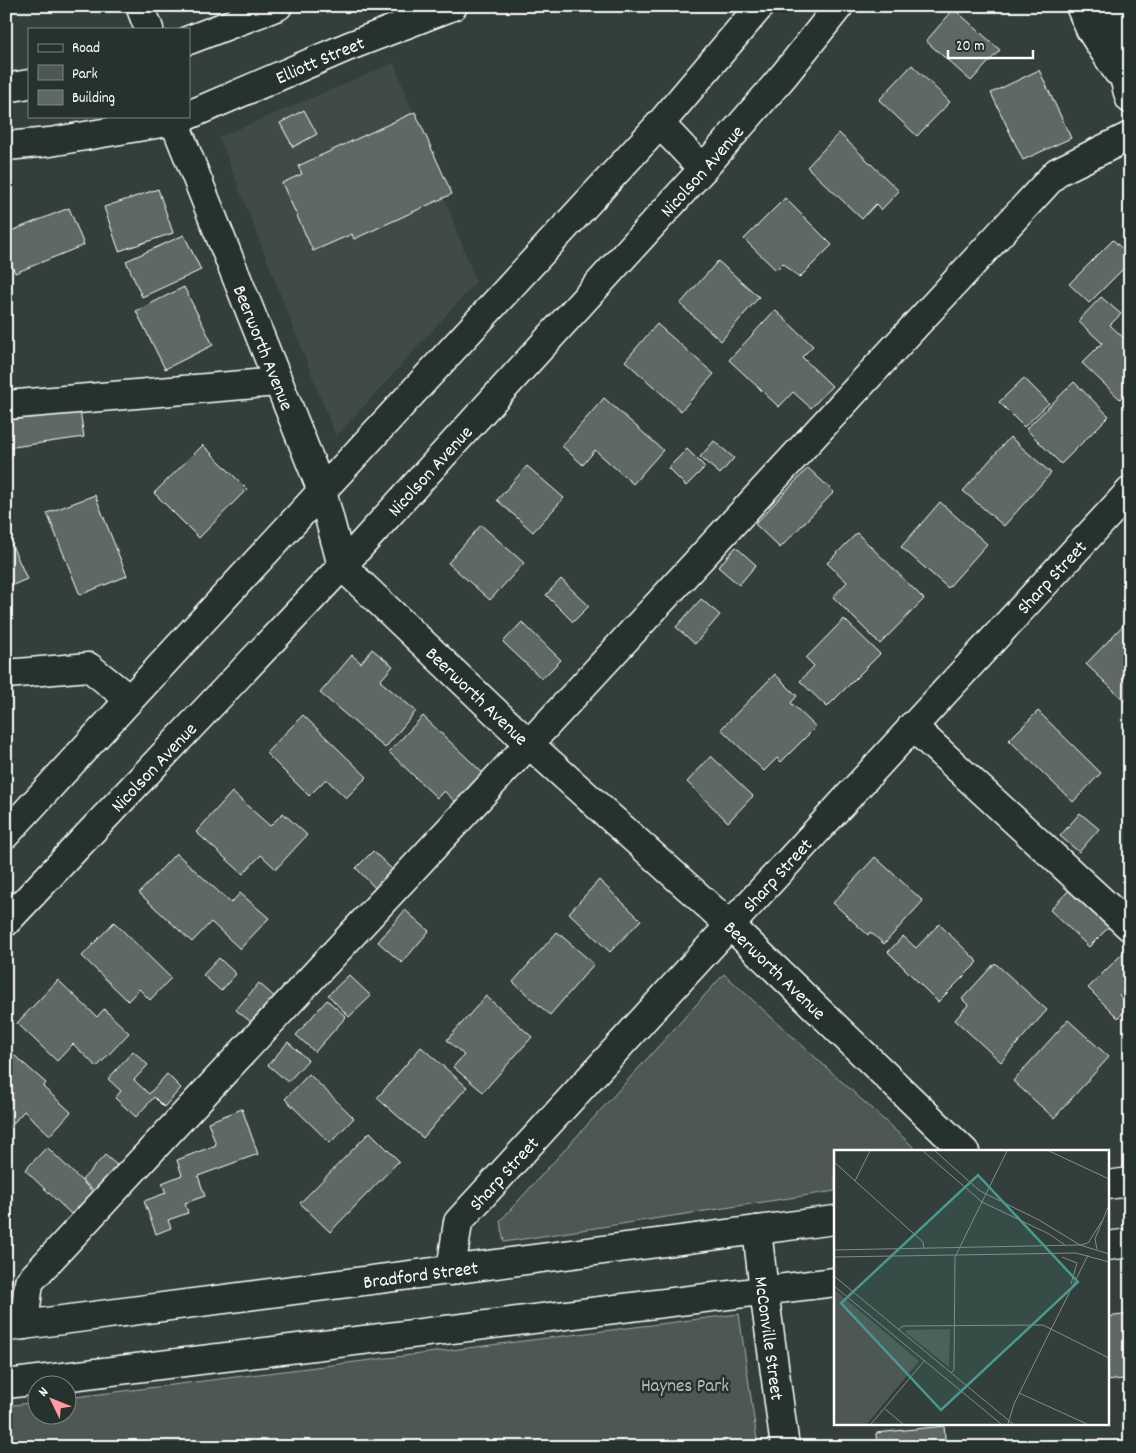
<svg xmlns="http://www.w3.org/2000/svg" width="1136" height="1453" font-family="Dekko,sans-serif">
<rect width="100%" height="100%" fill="#333f3a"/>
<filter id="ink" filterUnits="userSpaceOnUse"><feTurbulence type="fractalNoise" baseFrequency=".02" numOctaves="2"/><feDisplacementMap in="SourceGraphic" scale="10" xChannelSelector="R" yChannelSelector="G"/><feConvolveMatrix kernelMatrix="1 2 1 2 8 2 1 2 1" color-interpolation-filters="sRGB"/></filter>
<g filter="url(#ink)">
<!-- built -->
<path fill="#404c47" d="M 394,63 L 476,282 L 336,437 L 219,137 Z"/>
<!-- park -->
<g fill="#4d5853" stroke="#a6aca9">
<path d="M 724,974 L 919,1152 L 835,1152 L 835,1191 L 504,1242 L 500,1221 Z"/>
<path d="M 739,1314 L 758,1447 L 6,1447 L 6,1406 L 37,1402 L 38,1416 L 68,1416 L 68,1398 Z"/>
</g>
<!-- building -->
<g fill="#5f6964" stroke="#fff">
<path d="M 954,9 L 1000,50 L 971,81 L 926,41 Z"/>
<path d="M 912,65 L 950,102 L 917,136 L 879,100 Z"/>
<path d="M 1039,70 L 1071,138 L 1023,160 L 991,93 Z"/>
<path d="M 304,110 L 317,134 L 293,147 L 280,123 Z"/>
<path d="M 415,112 L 452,194 L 354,239 L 352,234 L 313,251 L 282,183 L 302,174 L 298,166 Z"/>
<path d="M 839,133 L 899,191 L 881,210 L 876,204 L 862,219 L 807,167 Z"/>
<path d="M 158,189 L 173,233 L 119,251 L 104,207 Z"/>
<path d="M 785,198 L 832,245 L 799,278 L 783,263 L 776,270 L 744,239 Z"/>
<path d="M 69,208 L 84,245 L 15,273 L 6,252 L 6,233 Z"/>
<path d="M 184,235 L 201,270 L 142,297 L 126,261 Z"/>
<path d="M 1113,240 L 1130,256 L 1130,262 L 1089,303 L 1069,284 Z"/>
<path d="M 718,261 L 759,297 L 721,341 L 680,304 Z"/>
<path d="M 184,287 L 213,345 L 165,369 L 136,311 Z"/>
<path d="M 1101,297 L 1121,314 L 1110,325 L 1130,344 L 1130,388 L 1120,399 L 1082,363 L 1102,343 L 1078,321 Z"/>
<path d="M 775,310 L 813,346 L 802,357 L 832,386 L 811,408 L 793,392 L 779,407 L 729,360 Z"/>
<path d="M 657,324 L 714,374 L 681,411 L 625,361 Z"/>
<path d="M 1024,378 L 1049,403 L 1024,427 L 999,402 Z"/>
<path d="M 1074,382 L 1109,416 L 1061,464 L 1026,429 Z"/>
<path d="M 604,398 L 663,450 L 633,484 L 595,450 L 583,465 L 562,446 Z"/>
<path d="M 80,410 L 84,437 L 6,448 L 6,421 Z"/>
<path d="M 1010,437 L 1051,473 L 1004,526 L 963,491 Z"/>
<path d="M 714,441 L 734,458 L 720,474 L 700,457 Z"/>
<path d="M 203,445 L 247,489 L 199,538 L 154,493 Z"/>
<path d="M 687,449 L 705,467 L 686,486 L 668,468 Z"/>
<path d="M 527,466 L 564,498 L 533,532 L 497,500 Z"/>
<path d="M 808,468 L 834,492 L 780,548 L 755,524 Z"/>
<path d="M 95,495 L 127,576 L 80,595 L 47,513 Z"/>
<path d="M 940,502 L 987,544 L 948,588 L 901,547 Z"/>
<path d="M 481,525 L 524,563 L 490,600 L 448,563 Z"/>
<path d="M 6,532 L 27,579 L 6,588 Z"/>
<path d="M 857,533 L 924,599 L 880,644 L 833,597 L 847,582 L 827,563 Z"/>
<path d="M 736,547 L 756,565 L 739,585 L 718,567 Z"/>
<path d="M 561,579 L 589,606 L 573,622 L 546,595 Z"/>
<path d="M 701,599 L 720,615 L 695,644 L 676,627 Z"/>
<path d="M 1130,618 L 1130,706 L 1086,664 Z"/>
<path d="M 844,619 L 880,654 L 827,707 L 800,681 L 814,666 L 806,658 Z"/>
<path d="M 522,622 L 561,660 L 542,679 L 503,642 Z"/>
<path d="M 372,649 L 393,666 L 380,681 L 416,711 L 385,748 L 320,693 L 352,655 L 361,663 Z"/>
<path d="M 775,674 L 797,696 L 791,703 L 816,727 L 781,762 L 777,758 L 764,771 L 721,729 Z"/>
<path d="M 1038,711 L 1101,773 L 1073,802 L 1009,740 Z"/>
<path d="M 303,715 L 367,777 L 346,798 L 326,779 L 309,796 L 266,753 Z"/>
<path d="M 423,716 L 488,778 L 460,806 L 444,791 L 437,798 L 389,752 Z"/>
<path d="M 711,756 L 753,796 L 728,822 L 687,782 Z"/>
<path d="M 232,792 L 270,826 L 283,813 L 307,835 L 276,869 L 261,855 L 243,874 L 196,832 Z"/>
<path d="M 1080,813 L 1099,829 L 1079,852 L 1060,836 Z"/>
<path d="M 373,851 L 395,872 L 377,890 L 356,868 Z"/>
<path d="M 176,853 L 231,903 L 240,893 L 269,918 L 240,949 L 211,922 L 192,942 L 139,893 Z"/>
<path d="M 875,857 L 923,901 L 884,944 L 870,932 L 868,935 L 833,903 Z"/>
<path d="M 599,880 L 641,920 L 610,952 L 569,913 Z"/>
<path d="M 1074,885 L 1113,923 L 1089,947 L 1050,910 Z"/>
<path d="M 405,910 L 429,931 L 402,963 L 378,942 Z"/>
<path d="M 114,922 L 171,978 L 150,1000 L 139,989 L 128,1001 L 82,956 Z"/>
<path d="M 939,924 L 978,962 L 938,1002 L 888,952 L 903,936 L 916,948 Z"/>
<path d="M 557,932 L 594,964 L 550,1015 L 513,982 Z"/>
<path d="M 1128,948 L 1130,950 L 1130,985 L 1119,995 L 1130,1006 L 1118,1018 L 1088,988 Z"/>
<path d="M 219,958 L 236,974 L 221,991 L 203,975 Z"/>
<path d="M 995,963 L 1047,1010 L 1001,1062 L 955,1020 L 968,1005 L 962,999 Z"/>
<path d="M 349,975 L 371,996 L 349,1017 L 328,995 Z"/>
<path d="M 58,980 L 97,1017 L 104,1009 L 129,1033 L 97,1067 L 73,1044 L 57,1061 L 17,1023 Z"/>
<path d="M 259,983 L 278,1000 L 256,1026 L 236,1010 Z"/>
<path d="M 486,996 L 532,1037 L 483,1092 L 453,1067 L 464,1055 L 447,1040 Z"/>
<path d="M 327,1000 L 346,1017 L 315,1052 L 296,1035 Z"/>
<path d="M 1068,1020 L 1109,1057 L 1054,1118 L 1013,1081 Z"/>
<path d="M 288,1042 L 308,1060 L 288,1082 L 268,1065 Z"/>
<path d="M 421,1047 L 467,1087 L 423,1138 L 377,1098 Z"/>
<path d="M 6,1048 L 46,1083 L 43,1087 L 71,1112 L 50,1135 L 24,1111 L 9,1128 L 6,1125 Z"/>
<path d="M 133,1051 L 148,1065 L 134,1080 L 149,1094 L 167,1074 L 181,1088 L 164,1107 L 154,1097 L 136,1117 L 115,1098 L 121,1091 L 108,1079 Z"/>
<path d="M 309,1074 L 354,1118 L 330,1143 L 285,1099 Z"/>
<path d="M 242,1109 L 258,1154 L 198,1176 L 205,1196 L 185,1203 L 188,1213 L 168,1220 L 171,1228 L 156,1234 L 144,1201 L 166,1193 L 162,1183 L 182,1175 L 177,1160 L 216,1145 L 208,1122 Z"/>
<path d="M 370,1132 L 399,1161 L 330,1232 L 300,1203 Z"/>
<path d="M 47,1147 L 93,1192 L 71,1214 L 25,1170 Z"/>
<path d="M 105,1155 L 124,1171 L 101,1197 L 82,1180 Z"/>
<path d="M 1129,1314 L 1130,1378 L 1107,1381 L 1107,1317 Z"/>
<path d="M 944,1426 L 946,1447 L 877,1447 L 876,1433 Z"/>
</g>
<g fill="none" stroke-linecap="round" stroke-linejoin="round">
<defs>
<g id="minor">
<path d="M 140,6 L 149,29"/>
<path d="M 1080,6 L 1090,29 L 1117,71"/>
<path d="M 1108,6 C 1120,36 1119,68 1130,99"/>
<path d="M 189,40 L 278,6"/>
<path d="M 6,88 L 29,84"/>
<path id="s1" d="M 189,115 L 347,47 L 453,6"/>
<path id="s2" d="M 172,116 L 322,491 L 342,566 L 529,744 L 731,926 L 965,1152"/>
<path d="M 6,146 L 50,142 L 173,121 L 185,116"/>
<path d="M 6,405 L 278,382"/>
<path d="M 6,674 L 89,667 L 129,699"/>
<path d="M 912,726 L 1130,927"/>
<path d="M 1107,1185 L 1130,1182"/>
<path id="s3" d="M 757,1230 L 764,1291 L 785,1447"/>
<path d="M 1107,1246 L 1130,1243"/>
<path id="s4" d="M 451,1271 L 458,1222 C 682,978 904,734 1130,491"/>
<path d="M 24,1325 L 29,1282 L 529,744 L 1057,172 L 1130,136"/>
<path id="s5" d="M 8,1327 L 835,1220"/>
<path d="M 6,1384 L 835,1282"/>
</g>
<g id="major">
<path d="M 660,124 L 703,169"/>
<path d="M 6,834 L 660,124 L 760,6"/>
<path id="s6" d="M 6,922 L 342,566 L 703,169 L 785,74 L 839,6"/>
</g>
</defs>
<!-- minor casing -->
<use href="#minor" stroke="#fff" stroke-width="31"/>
<!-- major casing -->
<use href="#major" stroke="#fff" stroke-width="31"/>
<!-- minor -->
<use href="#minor" stroke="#26332d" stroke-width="28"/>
<!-- major -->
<use href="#major" stroke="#26332d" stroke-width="28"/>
</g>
</g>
<g text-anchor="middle" stroke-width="5" stroke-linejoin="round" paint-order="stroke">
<!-- street labels -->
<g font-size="19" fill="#fff" stroke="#26332d">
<text dy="7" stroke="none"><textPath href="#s1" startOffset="142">Elliott Street</textPath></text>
<text dy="7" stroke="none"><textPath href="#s6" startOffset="1024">Nicolson Avenue</textPath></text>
<text dy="7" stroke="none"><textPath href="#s2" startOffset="249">Beerworth Avenue</textPath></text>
<text dy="7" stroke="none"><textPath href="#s6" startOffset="619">Nicolson Avenue</textPath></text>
<text dy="7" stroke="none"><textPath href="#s4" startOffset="926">Sharp Street</textPath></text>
<text dy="7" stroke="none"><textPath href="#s2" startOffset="669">Beerworth Avenue</textPath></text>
<text dy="7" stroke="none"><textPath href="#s6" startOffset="214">Nicolson Avenue</textPath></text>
<text dy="7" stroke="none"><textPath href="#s4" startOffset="521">Sharp Street</textPath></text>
<text dy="7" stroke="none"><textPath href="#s2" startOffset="1074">Beerworth Avenue</textPath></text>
<text dy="7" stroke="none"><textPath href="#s4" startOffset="116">Sharp Street</textPath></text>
<text dy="7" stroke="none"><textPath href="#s5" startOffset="416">Bradford Street</textPath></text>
<text dy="7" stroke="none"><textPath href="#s3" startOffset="109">McConville Street</textPath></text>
</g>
<!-- park labels -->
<g font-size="19" fill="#b8bcba" stroke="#26332d">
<text x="685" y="1391">Haynes Park</text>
</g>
</g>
<!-- overview -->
<g transform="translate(834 1150)">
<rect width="275" height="275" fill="#333f3a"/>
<path d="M 1,140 L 85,211 L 33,274 L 0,274 ZM 116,179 L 115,217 L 71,182 L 73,180 Z" fill="#4d5853"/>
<path fill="none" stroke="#858c89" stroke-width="1" d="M 89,1 L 148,52 L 215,84 L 231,95M 101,1 L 146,41 L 205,70 L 246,95 L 254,93 L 268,71M 215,1 L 275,29M 0,12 L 89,92 L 90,99M 21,31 L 36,1M 263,99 L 261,89 L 275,55M 0,100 L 246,95 L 275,104M 0,107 L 242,103 L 275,112M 228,107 L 243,113M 0,126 L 179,274M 237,134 L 243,113M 0,136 L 167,274M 64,180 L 69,176 L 209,175 L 275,208M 117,223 L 120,220 L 121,107 L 173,1M 185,243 L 253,274M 51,259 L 69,274M 37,274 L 91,210M 174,274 L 180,254 L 254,105"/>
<path fill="#4b9892" fill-opacity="0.15" stroke="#4b9892" stroke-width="2.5" d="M 144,25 L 244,132 L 107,260 L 7,153 Z"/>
<rect width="275" height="275" fill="none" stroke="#fff" stroke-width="2.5"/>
</g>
<!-- margin -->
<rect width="1136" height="1453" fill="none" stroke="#26332d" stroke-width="25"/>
<rect x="12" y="12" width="1111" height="1428" fill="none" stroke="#fff" stroke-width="2" filter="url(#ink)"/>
<!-- legend -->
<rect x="28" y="28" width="162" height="90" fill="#26332d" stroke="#7d8581"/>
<rect x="38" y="44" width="25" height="8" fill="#26332d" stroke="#7d8581"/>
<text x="72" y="52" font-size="15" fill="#ffffff">Road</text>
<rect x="38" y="65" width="25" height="15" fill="#4d5853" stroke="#7d8581"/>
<text x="72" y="78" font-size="15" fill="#ffffff">Park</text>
<rect x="38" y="90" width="25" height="15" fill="#5f6964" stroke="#7d8581"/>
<text x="72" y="102" font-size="15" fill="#ffffff">Building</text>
<!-- north arrow -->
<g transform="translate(52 1400) rotate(313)"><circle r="24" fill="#26332d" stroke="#7d8581"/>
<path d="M0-4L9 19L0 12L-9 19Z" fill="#ff9aa2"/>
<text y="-8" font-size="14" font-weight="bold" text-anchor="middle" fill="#ffffff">N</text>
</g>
<!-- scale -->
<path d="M948 50v8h85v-8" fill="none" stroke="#ffffff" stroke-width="2.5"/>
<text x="956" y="50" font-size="15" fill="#ffffff" stroke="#26332d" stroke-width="4" paint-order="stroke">20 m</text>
</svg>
